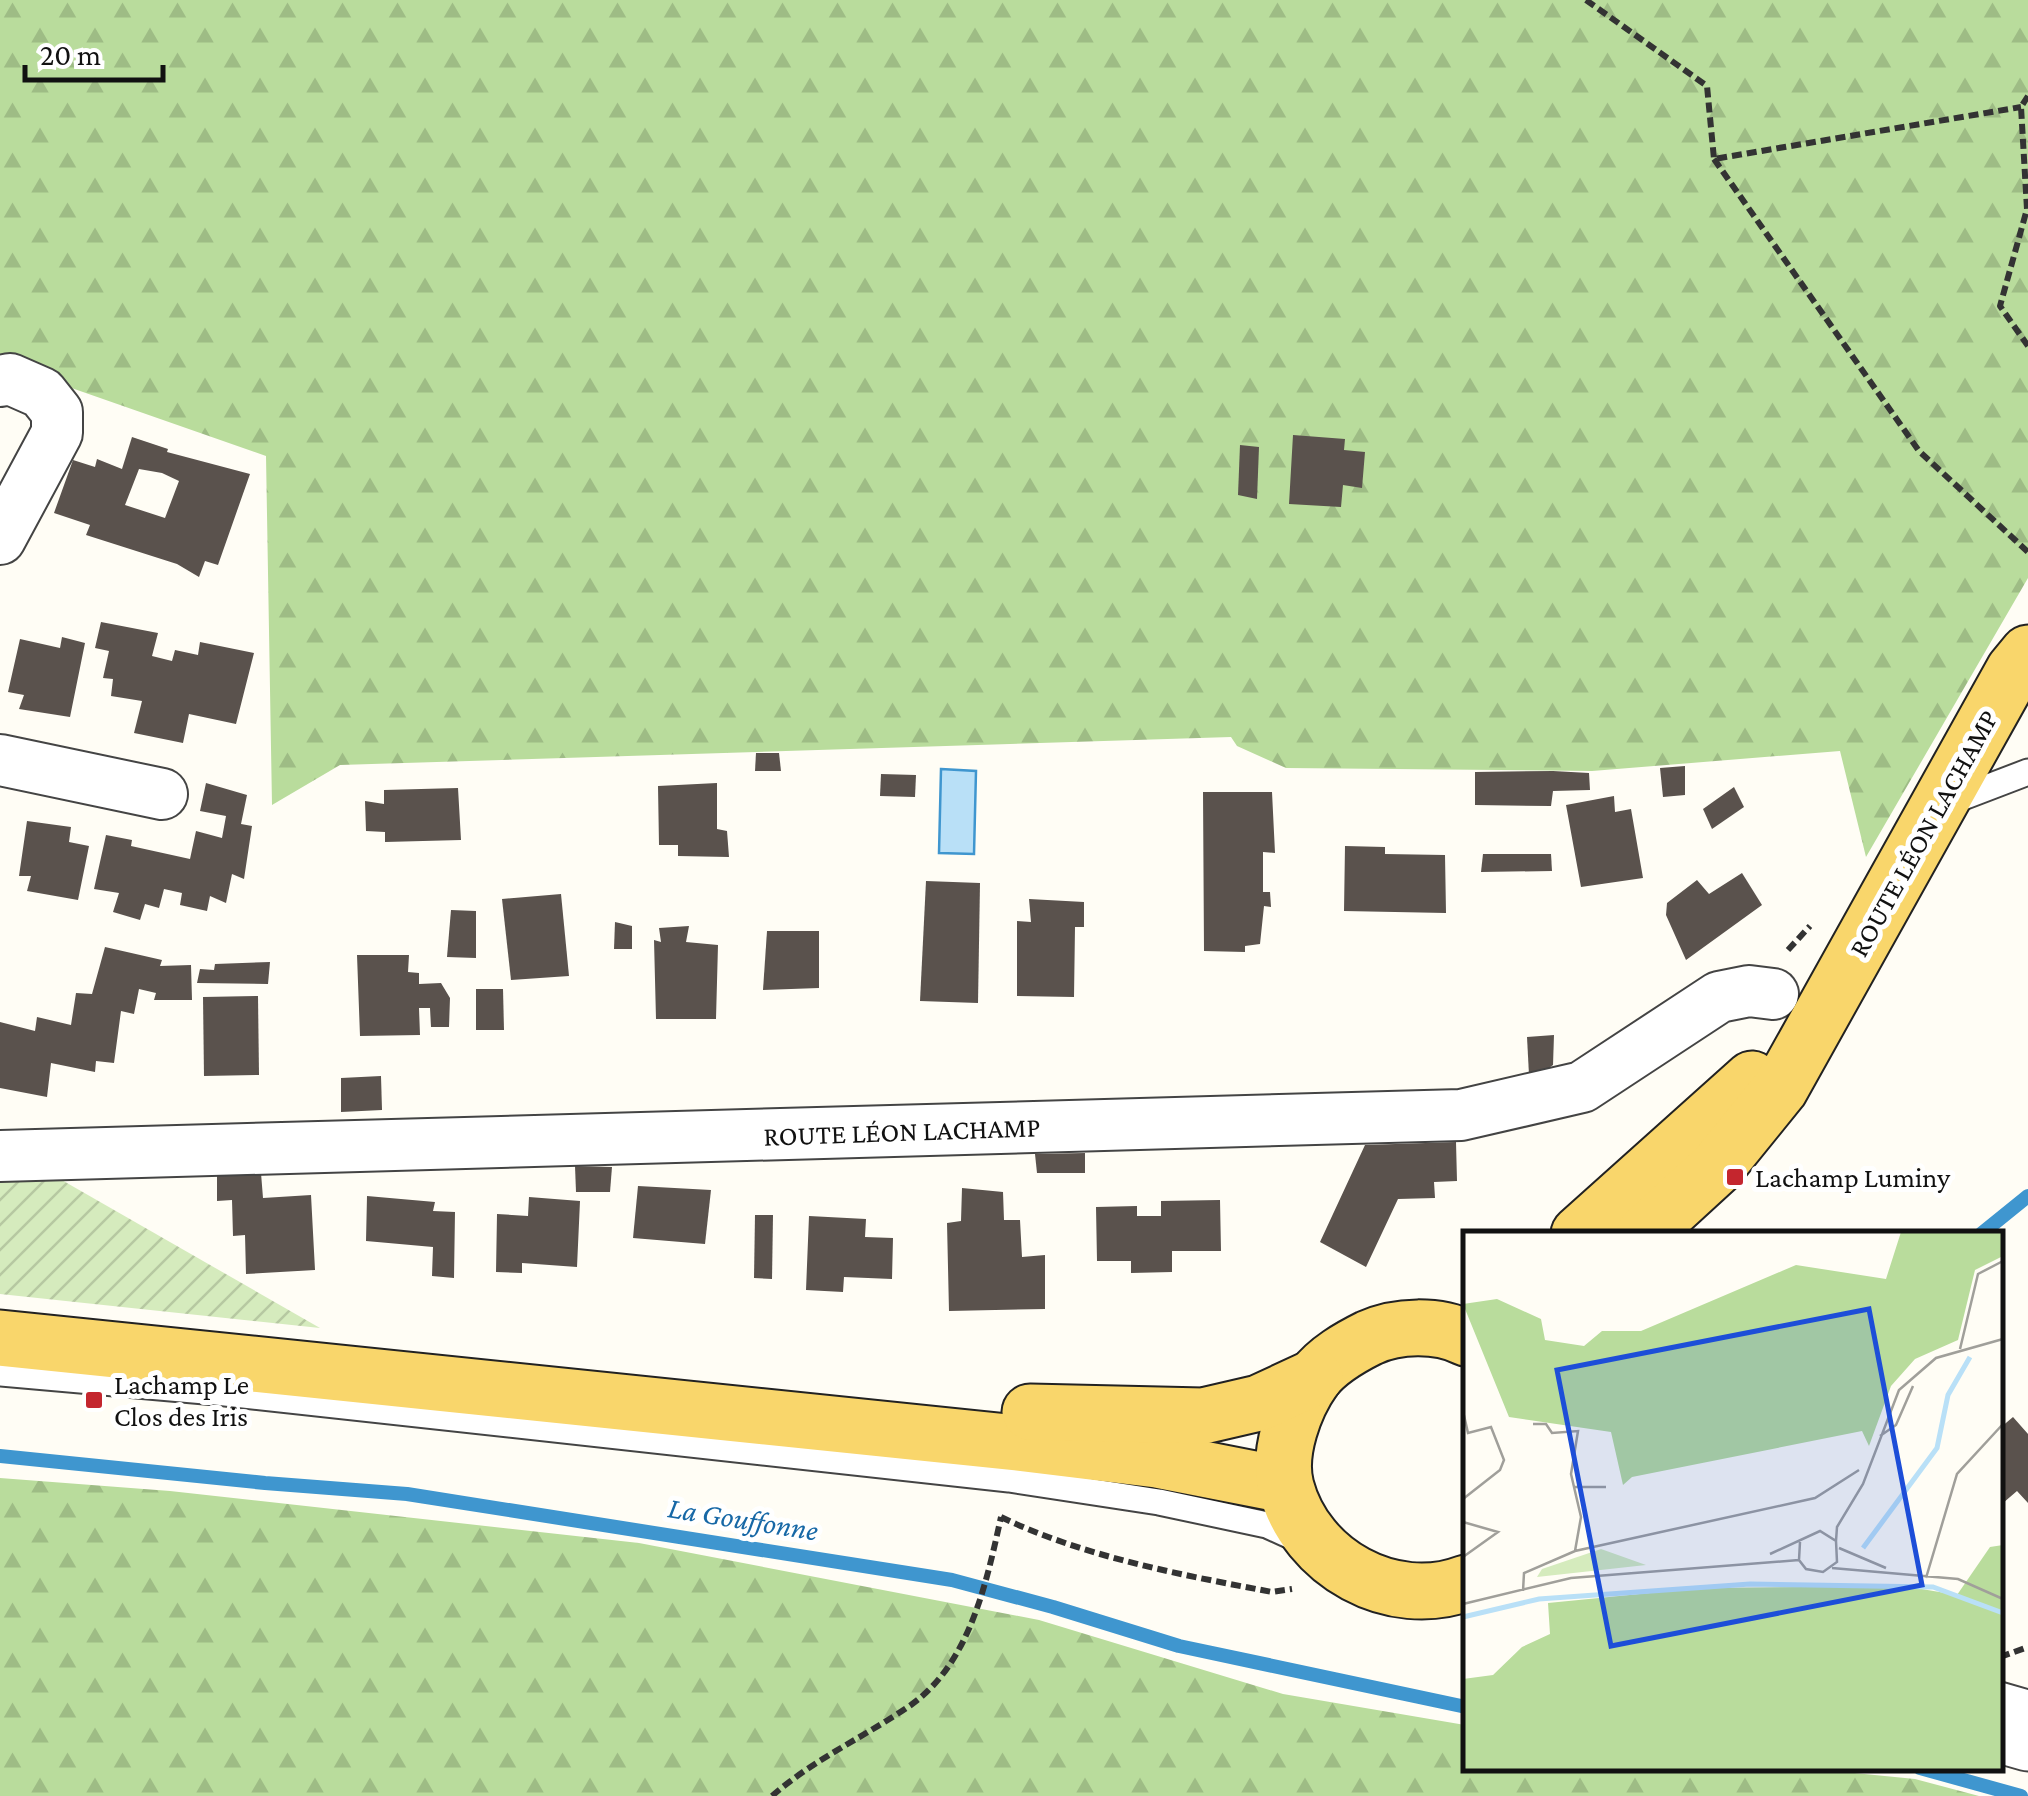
<svg xmlns="http://www.w3.org/2000/svg" width="2028" height="1796" font-family="'Crimson Pro',serif">
<defs>
<pattern id="forest-firs" width="22" height="20" patternUnits="userSpaceOnUse" patternTransform="scale(2.5)"><rect width="22" height="20" fill="#b9dc9c"/><path d="M5 1l3.5 6h-7zM16 11l3.5 6h-7z" fill="#9ebc85"/></pattern>
<pattern id="garden-furrows" width="10" height="10" patternUnits="userSpaceOnUse" patternTransform="scale(2.5)"><rect width="10" height="10" fill="#d5ebbd"/><path d="M-1 1l2-2M0 10L10 0M9 11l2-2" fill="none" stroke="#b6c8a1"/></pattern>
</defs>
<rect width="100%" height="100%" fill="#fffdf5"/>
<!-- forest -->
<g fill="url(#forest-firs)">
<path d="M 0,0 L 2028,0 L 2028,578 L 1866,857 L 1840,751 L 1592,771 L 1286,768 L 1237,746 L 1231,737 L 340,765 L 272,805 L 266,456 L 0,363 Z"/>
<path d="M 0,1478 L 170,1491 L 639,1543 L 1039,1620 L 1283,1694 L 1465,1725 L 1466,1768 L 1814,1769 L 1915,1779 L 1979,1796 L 0,1796 Z"/>
</g>
<!-- garden -->
<path fill="url(#garden-furrows)" d="M 60,1179 L 320,1328 L 0,1294 L 0,1180 Z"/>
<!-- water -->
<path fill="#b9e0f7" stroke="#3f96cf" stroke-width="2.5" d="M 941,769 L 976,771 L 974,854 L 939,853 Z"/>
<g fill="none" stroke-linecap="round" stroke-linejoin="round">
<!-- stream -->
<g stroke="#3f96cf" stroke-width="14">
<path d="M 1981,1234 L 2028,1196"/>
<path d="M 0,1456 L 265,1483 L 407,1494 L 952,1580 L 1053,1607 L 1179,1646 L 1466,1707"/>
<path d="M 1920,1768 L 2021,1796"/>
</g>
</g>
<!-- building -->
<g fill="#5a524d" fill-rule="evenodd">
<path d="M 1293,435 L 1345,439 L 1344,450 L 1365,452 L 1362,488 L 1343,485 L 1341,507 L 1289,504 Z"/>
<path d="M 132,437 L 168,449 L 167,452 L 250,474 L 218,565 L 205,561 L 199,577 L 177,564 L 86,535 L 90,525 L 54,513 L 73,460 L 95,467 L 97,459 L 122,469 ZM 139,469 L 162,473 L 179,481 L 165,518 L 125,505 Z"/>
<path d="M 1240,445 L 1259,447 L 1257,499 L 1238,495 Z"/>
<path d="M 101,622 L 158,633 L 152,656 L 172,661 L 175,650 L 198,655 L 200,642 L 254,653 L 236,724 L 189,714 L 183,743 L 134,733 L 142,701 L 111,696 L 113,679 L 103,678 L 109,651 L 95,648 Z"/>
<path d="M 62,637 L 85,643 L 70,717 L 19,709 L 24,695 L 8,692 L 20,639 L 60,648 Z"/>
<path d="M 756,753 L 779,753 L 781,771 L 755,771 Z"/>
<path d="M 1685,766 L 1685,795 L 1663,797 L 1660,768 Z"/>
<path d="M 1553,771 L 1589,773 L 1590,790 L 1553,791 L 1551,806 L 1475,805 L 1475,772 Z"/>
<path d="M 881,774 L 916,775 L 915,797 L 880,796 Z"/>
<path d="M 206,783 L 247,795 L 241,824 L 252,826 L 244,879 L 232,874 L 226,903 L 210,896 L 207,911 L 180,905 L 182,893 L 164,889 L 159,908 L 145,904 L 140,920 L 113,912 L 119,893 L 94,889 L 106,835 L 132,840 L 131,846 L 190,859 L 196,831 L 222,838 L 226,816 L 200,811 Z"/>
<path d="M 717,783 L 717,829 L 727,831 L 729,857 L 678,856 L 678,845 L 659,845 L 658,786 Z"/>
<path d="M 1734,787 L 1744,807 L 1712,829 L 1703,809 Z"/>
<path d="M 458,788 L 461,840 L 385,842 L 385,832 L 366,831 L 365,801 L 384,804 L 384,790 Z"/>
<path d="M 1203,792 L 1272,792 L 1275,853 L 1263,852 L 1263,892 L 1270,892 L 1271,907 L 1264,906 L 1260,944 L 1245,946 L 1245,952 L 1204,951 Z"/>
<path d="M 1614,796 L 1615,812 L 1631,809 L 1643,878 L 1581,887 L 1566,805 Z"/>
<path d="M 27,821 L 71,827 L 69,842 L 89,846 L 78,900 L 27,891 L 31,876 L 19,876 Z"/>
<path d="M 1345,846 L 1385,847 L 1385,854 L 1445,855 L 1446,913 L 1344,911 Z"/>
<path d="M 1483,854 L 1551,854 L 1552,871 L 1481,872 Z"/>
<path d="M 1742,873 L 1762,905 L 1686,960 L 1666,915 L 1667,903 L 1697,880 L 1709,894 Z"/>
<path d="M 926,881 L 980,883 L 978,1003 L 920,1001 Z"/>
<path d="M 561,894 L 569,976 L 511,980 L 502,899 Z"/>
<path d="M 1029,899 L 1084,902 L 1084,927 L 1075,927 L 1074,997 L 1017,996 L 1017,921 L 1031,922 Z"/>
<path d="M 451,910 L 476,911 L 476,958 L 447,957 Z"/>
<path d="M 615,922 L 632,926 L 632,949 L 614,949 Z"/>
<path d="M 689,926 L 686,942 L 718,945 L 716,1019 L 656,1019 L 654,940 L 661,942 L 659,928 Z"/>
<path d="M 767,931 L 819,931 L 819,988 L 763,990 Z"/>
<path d="M 105,947 L 162,960 L 160,966 L 191,965 L 192,1000 L 154,1000 L 156,993 L 139,989 L 134,1014 L 121,1011 L 114,1063 L 96,1061 L 95,1072 L 51,1063 L 47,1097 L 0,1088 L 0,1022 L 35,1031 L 37,1017 L 71,1025 L 76,993 L 92,994 Z"/>
<path d="M 357,955 L 409,955 L 408,972 L 419,973 L 419,984 L 441,983 L 450,998 L 449,1027 L 431,1027 L 430,1008 L 419,1008 L 420,1035 L 360,1036 Z"/>
<path d="M 270,962 L 268,984 L 197,983 L 200,969 L 214,970 L 215,964 Z"/>
<path d="M 476,989 L 503,989 L 504,1030 L 476,1030 Z"/>
<path d="M 258,996 L 259,1075 L 204,1076 L 203,997 Z"/>
<path d="M 1554,1035 L 1553,1065 L 1542,1073 L 1529,1075 L 1527,1037 Z"/>
<path d="M 381,1076 L 382,1110 L 341,1112 L 341,1078 Z"/>
<path d="M 1456,1142 L 1457,1181 L 1434,1182 L 1435,1198 L 1398,1199 L 1366,1267 L 1320,1242 L 1365,1145 Z"/>
<path d="M 1085,1153 L 1085,1173 L 1037,1173 L 1035,1154 Z"/>
<path d="M 575,1166 L 612,1167 L 610,1192 L 576,1192 Z"/>
<path d="M 261,1173 L 263,1198 L 311,1195 L 315,1270 L 246,1274 L 245,1235 L 233,1236 L 232,1200 L 217,1201 L 217,1174 Z"/>
<path d="M 638,1186 L 711,1190 L 705,1244 L 633,1238 Z"/>
<path d="M 962,1188 L 1003,1192 L 1004,1220 L 1020,1220 L 1022,1257 L 1045,1255 L 1045,1309 L 949,1311 L 947,1223 L 961,1221 Z"/>
<path d="M 367,1196 L 435,1202 L 433,1211 L 455,1212 L 454,1278 L 432,1276 L 433,1247 L 366,1241 Z"/>
<path d="M 529,1197 L 580,1201 L 577,1267 L 522,1263 L 522,1273 L 496,1272 L 497,1214 L 528,1216 Z"/>
<path d="M 1220,1200 L 1221,1251 L 1172,1251 L 1172,1272 L 1131,1273 L 1131,1261 L 1097,1261 L 1096,1207 L 1137,1206 L 1137,1216 L 1161,1216 L 1161,1201 Z"/>
<path d="M 755,1215 L 773,1215 L 772,1279 L 754,1278 Z"/>
<path d="M 809,1216 L 866,1219 L 865,1237 L 893,1238 L 892,1279 L 844,1277 L 843,1292 L 806,1290 Z"/>
<path d="M 2013,1417 L 2028,1434 L 2028,1503 L 2017,1491 L 2003,1503 L 2000,1500 L 2000,1428 Z"/>
</g>
<g fill="none" stroke-linecap="round" stroke-linejoin="round">
<defs>
<g id="service">
<path d="M 1947,803 L 2028,772"/>
<path d="M 0,1373 L 216,1392 L 1009,1479 L 1159,1502 L 1267,1525 L 1302,1541"/>
<path d="M 2000,1695 L 2028,1703"/>
</g>
<g id="minor">
<path d="M 0,381 L 10,379 L 42,393 L 57,412 L 57,433 L 0,539"/>
<path d="M 0,760 L 162,794"/>
<path d="M 0,1156 L 1461,1115 L 1582,1087 L 1719,997 L 1749,991 L 1773,994"/>
</g>
<path id="tertiary" d="M 2000,1735 L 2028,1743"/>
<g id="primary">
<path d="M 1579,1234 L 1752,1079"/>
<path d="M 1644,1234 L 1716,1168 L 1780,1089 L 2014,670 L 2028,653"/>
<path d="M 0,1338 L 1017,1443 L 1157,1460 L 1285,1485"/>
<path d="M 1466,1338 C 1438,1324 1397,1325 1369,1338 C 1349,1348 1328,1360 1314,1378 C 1294,1406 1277,1453 1286,1487 C 1306,1563 1392,1611 1466,1583"/>
<path d="M 1030,1412 L 1203,1416 L 1259,1403 L 1315,1377"/>
</g>
</defs>
<!-- service casing -->
<use href="#service" stroke="#444" stroke-width="29"/>
<!-- minor casing -->
<use href="#minor" stroke="#444" stroke-width="54"/>
<!-- tertiary casing -->
<use href="#tertiary" stroke="#444" stroke-width="59"/>
<!-- primary casing -->
<use href="#primary" stroke="#222" stroke-width="59"/>
<!-- path -->
<g stroke="#333" stroke-width="6" stroke-dasharray="10 5" stroke-linecap="butt">
<path d="M 1586,0 L 1707,86 L 1714,159 L 2021,107"/>
<path d="M 2028,96 L 2021,107 L 2027,209 L 2000,306 L 2028,346"/>
<path d="M 1714,159 L 1919,451 L 2028,552"/>
<path d="M 1788,950 L 1810,926"/>
<path d="M 1001,1517 C 1084,1557 1182,1575 1272,1592 L 1292,1589"/>
<path d="M 2000,1657 L 2028,1647"/>
<path d="M 772,1796 C 813,1760 862,1738 908,1707 C 969,1666 986,1585 1001,1517"/>
</g>
<!-- service -->
<use href="#service" stroke="#fff" stroke-width="25"/>
<!-- minor -->
<use href="#minor" stroke="#fff" stroke-width="50"/>
<!-- tertiary -->
<use href="#tertiary" stroke="#fff" stroke-width="55"/>
<!-- primary -->
<use href="#primary" stroke="#f9d66b" stroke-width="55"/>
</g>
<!-- markers -->
<g fill="#c4262e" stroke="#fff" stroke-width="4">
<rect x="1725" y="1167" width="20" height="20" rx="5"/>
<rect x="84" y="1390" width="20" height="20" rx="5"/>
</g>
<g text-anchor="middle" stroke-width="10" stroke-linejoin="round" paint-order="stroke">
<!-- street labels -->
<g font-size="28" fill="#111" stroke="#fff">
<text transform="translate(1923 833) rotate(-61)" y="10">ROUTE LÉON LACHAMP</text>
<text transform="translate(902 1131) rotate(-2)" y="10">ROUTE LÉON LACHAMP</text>
</g>
<!-- poi labels -->
<g font-size="28" fill="#111" stroke="#fff" text-anchor="start">
<text x="1755" y="1187">Lachamp Luminy</text>
<text x="114" y="1394">Lachamp Le<tspan x="114" dy="32">Clos des Iris</tspan></text>
</g>
<!-- water labels -->
<g font-size="30" font-style="italic" fill="#1768a6" stroke="#fff">
<text transform="translate(743 1519) rotate(9)" y="10">La Gouffonne</text>
</g>
</g>
<!-- overview -->
<g transform="translate(1463 1231)">
<rect width="540" height="540" fill="#fffdf5"/>
<path d="M 438,1 L 540,1 L 540,25 L 512,39 L 495,109 L 452,128 L 428,155 L 406,215 L 399,200 L 169,246 L 160,254 L 148,201 L 46,186 L 0,73 L 34,68 L 78,88 L 82,109 L 121,115 L 139,100 L 178,100 L 333,34 L 423,48 ZM 540,314 L 540,539 L 0,539 L 0,448 L 30,444 L 59,416 L 87,403 L 85,372 L 238,357 L 441,355 L 494,364 L 527,316 Z" fill="#b9dc9c"/>
<path d="M 138,318 L 183,334 L 74,346 L 79,338 Z" fill="#d5ebbd"/>
<path fill="none" stroke="#b9e0f7" stroke-width="5" d="M 400,317 L 474,217 L 485,164 L 507,126M 0,386 L 76,368 L 287,353 L 470,356 L 540,382"/>
<path fill="none" stroke="#a09f9a" stroke-width="2.5" d="M 497,118 L 515,43 L 540,30M 0,180 L 5,202 L 28,196 L 41,229 L 37,239 L 0,268M 70,193 L 83,193 L 89,202 L 115,200 L 108,243 L 118,286 L 112,320M 417,205 L 433,194 L 450,155M 111,256 L 143,256M 0,291 L 35,301 L 0,326M 373,310 L 374,296 L 400,253 L 436,159 L 473,127 L 540,108M 376,317 L 423,337M 307,323 L 357,300 L 373,310 L 374,331 L 360,341 L 343,338 L 336,329 L 337,311M 369,337 L 495,348 L 540,368M 463,347 L 494,243 L 540,193M 60,360 L 61,342 L 112,320 L 352,267 L 396,239M 0,373 L 108,347 L 336,329"/>
<path fill="#1d4ed8" fill-opacity="0.15" stroke="#1d4ed8" stroke-width="5" d="M 406,78 L 459,354 L 148,415 L 94,139 Z"/>
<rect width="540" height="540" fill="none" stroke="#111" stroke-width="5"/>
</g>
<!-- scale -->
<path d="M25 65v15h138v-15" fill="none" stroke="#111111" stroke-width="5"/>
<text x="40" y="65" font-size="30" fill="#111111" stroke="#ffffff" stroke-width="8" paint-order="stroke">20 m</text>
</svg>
